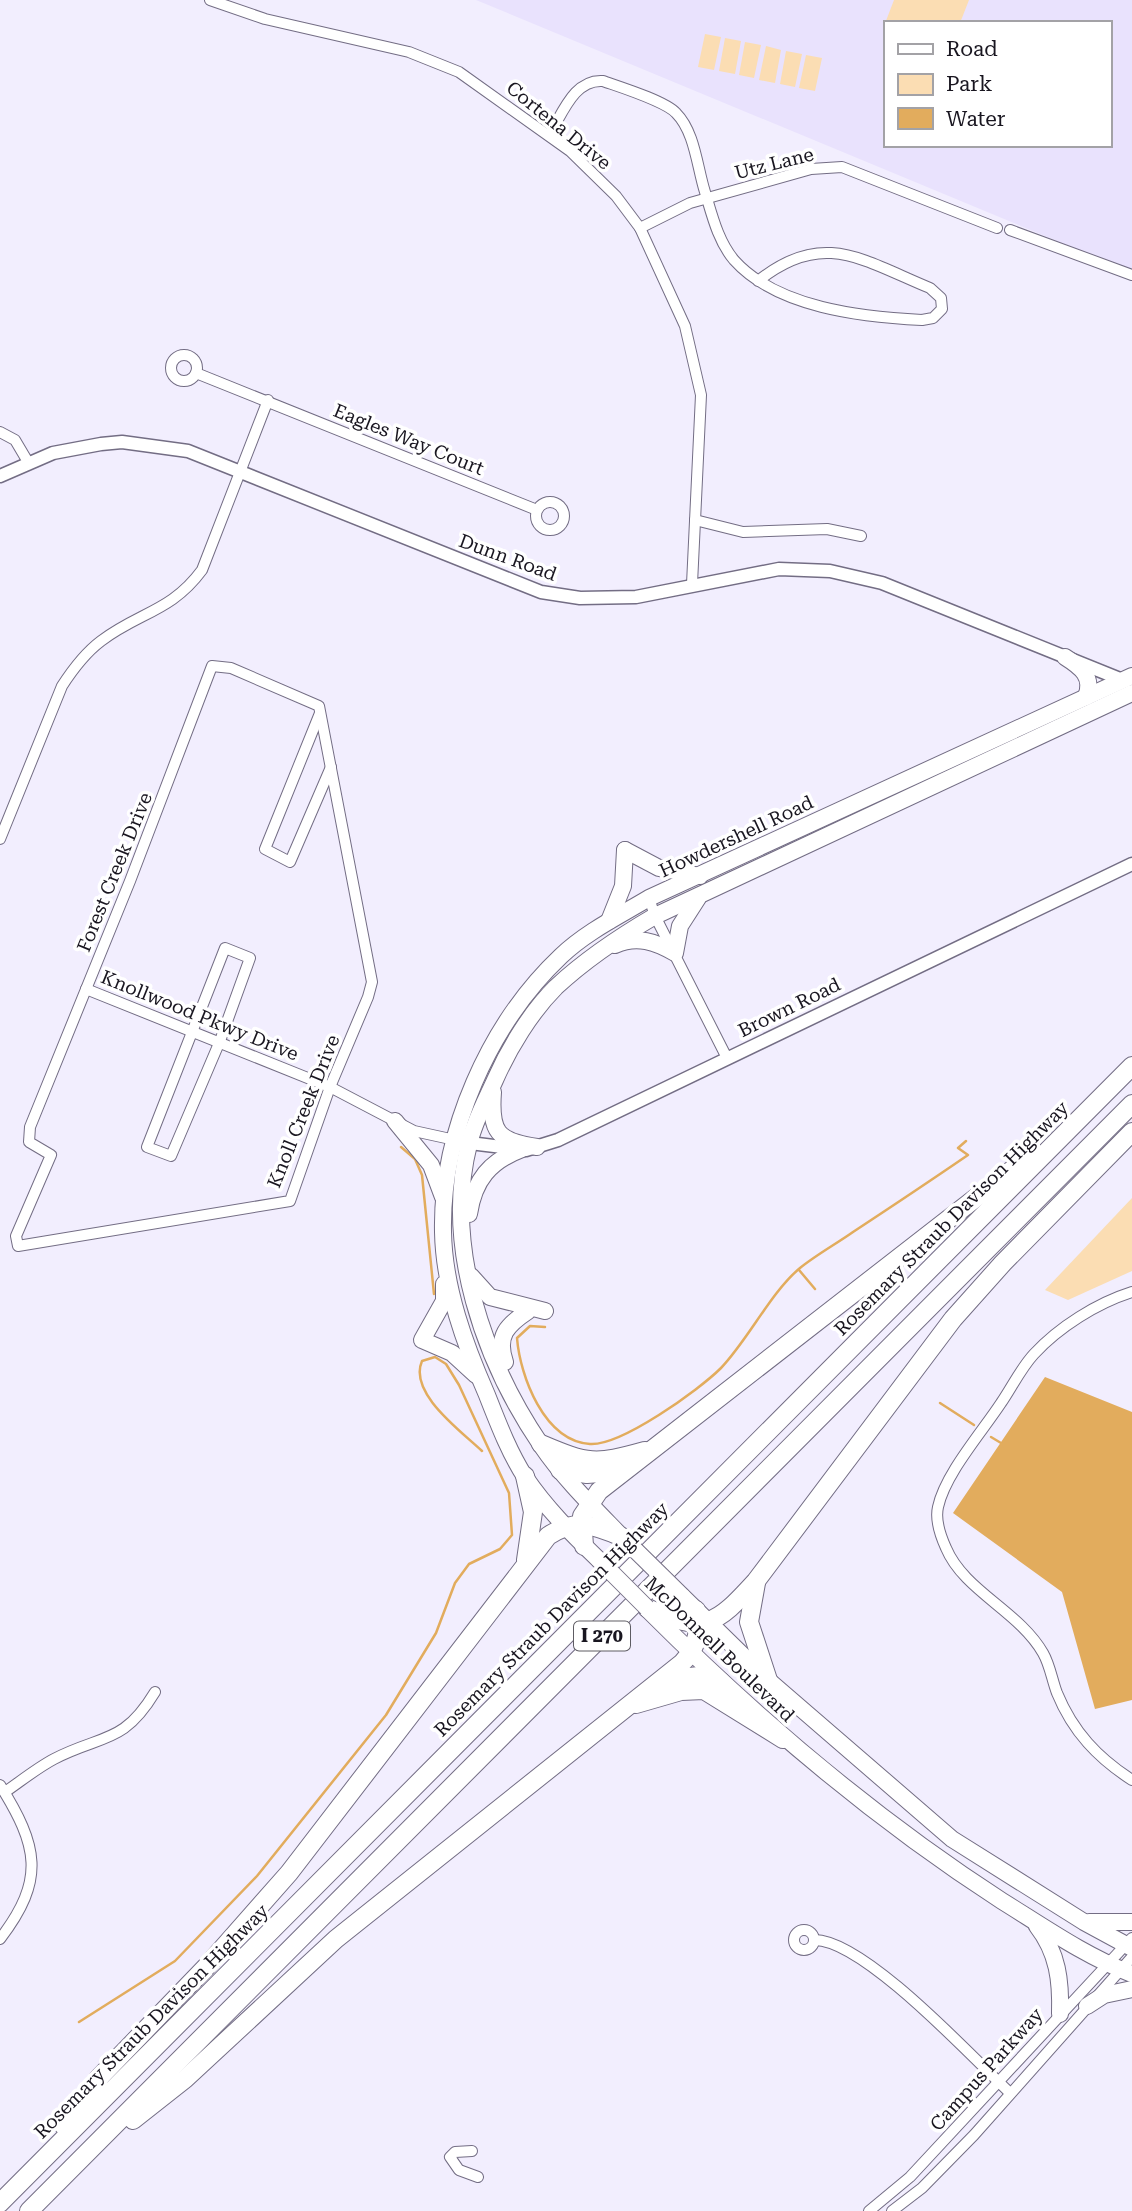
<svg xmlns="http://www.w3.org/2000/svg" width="1132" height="2211" font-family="'Roboto Serif',serif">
<rect width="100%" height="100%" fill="#f2eefe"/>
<!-- built -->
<path fill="#e9e2fd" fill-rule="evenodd" d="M 476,0 L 1132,0 L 1132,272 ZM 885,23 L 1109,23 L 1109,145 L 885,145 Z"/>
<!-- green -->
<g fill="#fbddb3">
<path d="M 894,0 L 969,0 L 960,23 L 885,23 L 885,27 L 884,26 Z"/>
<path d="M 705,34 L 721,37 L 714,70 L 698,67 Z"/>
<path d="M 725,38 L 741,41 L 735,74 L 719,71 Z"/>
<path d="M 745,42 L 761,45 L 754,78 L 739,75 Z"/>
<path d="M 766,46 L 781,50 L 775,83 L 759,80 Z"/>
<path d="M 786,51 L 802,54 L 795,87 L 780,84 Z"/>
<path d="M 806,55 L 822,58 L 815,91 L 799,88 Z"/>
<path d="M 1132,1198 L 1132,1271 L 1068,1300 L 1045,1290 Z"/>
</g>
<!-- water -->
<path fill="#e2ac5d" d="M 1045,1377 L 1132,1412 L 1132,1700 L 1095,1709 L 1062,1592 L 953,1513 Z"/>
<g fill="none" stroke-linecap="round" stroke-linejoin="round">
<!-- stream -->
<g stroke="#e2ac5d" stroke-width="2.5">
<path d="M 401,1147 L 415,1159 L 422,1175 L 434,1294"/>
<path d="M 799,1270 L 815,1289"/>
<path d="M 545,1327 L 530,1326 L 517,1338 C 520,1376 544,1441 590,1444 C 621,1446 699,1390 721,1368 C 748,1340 771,1292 800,1268 C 816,1255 836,1244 853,1232 C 891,1207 930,1181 968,1155 L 958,1148 L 966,1141"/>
<path d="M 940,1403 L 974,1425"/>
<path d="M 991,1437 L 1001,1443"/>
<path d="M 79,2022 L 175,1961 L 257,1876 L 386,1715 L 436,1633 L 455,1583 L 469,1564 L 500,1549 L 512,1535 L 509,1493 L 459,1385 L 446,1364 L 435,1357 L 422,1361 C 408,1393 461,1431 482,1451"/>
</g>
<defs>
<g id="minor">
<path d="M 210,0 L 265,19 L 409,52 L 459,72 L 570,151 L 616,196 L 640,228 L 685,326 L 701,395 L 692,584"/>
<path d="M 549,135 C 563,113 574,79 603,81 C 620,87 665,101 676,113 C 695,132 697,167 705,192 C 712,215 718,241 734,260 C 777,308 862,317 922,320 L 933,318 L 942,309 L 941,298 L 930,288 C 862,260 823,229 758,281"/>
<path d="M 640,228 L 690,203 L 811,169 L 842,167 L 997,228"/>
<path d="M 1010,230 L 1132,275"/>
<circle cx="184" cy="368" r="13"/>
<path d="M 196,373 L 537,510"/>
<path d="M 0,432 L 15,440 L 28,462"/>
<circle cx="550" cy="516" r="14"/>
<path d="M 695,520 L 743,532 L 827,529 L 861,536"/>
<path d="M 212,666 L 231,668 L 319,706 L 372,982 L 368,997 L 330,1087 L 290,1201 L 18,1246 L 16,1236 L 51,1155 L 29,1142 L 30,1127 L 130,881 Z"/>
<path d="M 320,713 L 265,849 L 290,862 L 331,767"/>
<path d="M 0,839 L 62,686 C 73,669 85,653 101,641 C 139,612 171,612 202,570 L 268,400"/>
<path d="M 649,898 L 655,916 L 727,1058"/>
<path d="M 225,948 L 250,958 L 220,1041 L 171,1156 L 147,1147 Z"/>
<path d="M 86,989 L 330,1087 L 414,1131 L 455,1140"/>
<path d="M 1132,1292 C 1097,1303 1059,1327 1034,1354 C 1021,1368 1012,1387 1001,1403 C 982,1432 945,1474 938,1507 C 935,1520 941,1537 946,1548 C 964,1591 1019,1611 1043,1653 C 1050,1665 1052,1680 1057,1693 C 1073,1732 1098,1758 1132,1780"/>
<path d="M 0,1785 C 38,1846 46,1879 0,1939"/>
<path d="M 5,1792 C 21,1781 37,1768 54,1759 C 102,1734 123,1745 155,1692"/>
<circle cx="804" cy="1940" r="10"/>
<path d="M 814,1940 C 863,1939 972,2057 1009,2092"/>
<path d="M 472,2151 L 455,2152 L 450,2157 L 459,2170 L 478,2177"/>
<path d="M 869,2211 L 910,2177 L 1132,1938"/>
<path d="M 892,2211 L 922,2188 L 974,2135 L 1132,1957"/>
</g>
<g id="tertiary">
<path d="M 0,476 L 53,453 L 101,444 L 122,442 L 188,451 L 541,592 L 580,598 L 636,597 L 779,569 L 830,571 L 882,583 L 1125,681"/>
<path d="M 462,1142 L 526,1150 L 558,1140 L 1132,864"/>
</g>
<g id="primary">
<path d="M 1065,657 C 1081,667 1094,677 1086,697"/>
<path d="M 625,850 L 659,868 L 700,876"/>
<path d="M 609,921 L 623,886 L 625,850"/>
<path d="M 615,945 C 637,935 656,942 675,953 L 680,926 L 698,898"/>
<path d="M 493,1092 C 490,1132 497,1141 537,1147"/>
<path d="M 395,1121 L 431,1165 L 443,1197"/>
<path d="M 469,1214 C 474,1180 490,1161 522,1149"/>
<path d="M 471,1276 L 490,1297 L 545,1311"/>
<path d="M 444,1284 L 444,1301 L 422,1340 L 452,1353 L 476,1375"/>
<path d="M 505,1362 C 496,1336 507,1325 528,1311"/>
<path d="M 622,1537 C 594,1508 564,1479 541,1445 C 484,1361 443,1245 469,1144 C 474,1122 486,1100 495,1080 C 509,1048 531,1012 556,987 C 586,959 619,937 655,916 L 1132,693"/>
<path d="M 599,1560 C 572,1534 546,1508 525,1477 C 509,1452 498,1423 487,1395 C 465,1345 444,1288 443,1232 C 441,1133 489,1024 561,956 C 586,932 619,916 649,898 L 1132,676"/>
<path d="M 682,1596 L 768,1680 L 952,1839 L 1084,1922 L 1132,1948"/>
<path d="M 648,1610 C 757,1719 872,1817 1002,1901 C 1044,1927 1085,1956 1132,1974"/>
<path d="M 1089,1922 L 1132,1922"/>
<path d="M 1037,1926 C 1058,1953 1061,1981 1060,2014"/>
<path d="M 1087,2006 L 1104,1995 L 1132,1989"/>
</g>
<g id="motorway">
<path d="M 541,1444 C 588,1464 595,1465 645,1451"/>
<path d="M 560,1470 L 587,1474 L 613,1472"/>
<path d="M 525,1476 L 533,1512 L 526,1560"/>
<path d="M 584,1546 L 582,1516 L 599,1491 L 1031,1155"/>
<path d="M 756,1583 L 749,1622 L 768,1680"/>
<path d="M 647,1608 C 705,1634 715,1626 756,1581 L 953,1319 L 1003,1263 L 1132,1132"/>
<path d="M 663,1680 L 699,1676 L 721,1682"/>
<path d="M 636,1704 L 681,1691 L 704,1690 L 783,1739"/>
<path d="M 133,2120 L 185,2079 L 336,1939 L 682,1663 C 697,1648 701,1630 696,1610"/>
<path d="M 64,2126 L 99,2078 L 207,1966 L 289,1873 L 548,1536 C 575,1518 595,1525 622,1537"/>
<path d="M 0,2203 L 1132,1066"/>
<path d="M 29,2211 L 1132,1104"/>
</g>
</defs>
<!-- minor casing -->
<use href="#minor" stroke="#736d84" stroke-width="12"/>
<!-- tertiary casing -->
<use href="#tertiary" stroke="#736d84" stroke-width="15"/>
<!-- primary casing -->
<use href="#primary" stroke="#736d84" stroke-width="18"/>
<!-- motorway casing -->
<use href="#motorway" stroke="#736d84" stroke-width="20"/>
<!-- minor -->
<use href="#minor" stroke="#fff" stroke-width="10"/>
<!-- tertiary -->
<use href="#tertiary" stroke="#fff" stroke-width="12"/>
<!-- primary -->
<use href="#primary" stroke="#fff" stroke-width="16"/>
<!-- motorway -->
<use href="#motorway" stroke="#fff" stroke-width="18"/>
<defs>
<g id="primary-bridge">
<path d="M 622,1537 L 682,1596"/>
<path d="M 599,1560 L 647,1608"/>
</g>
</defs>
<!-- primary-bridge casing -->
<use href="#primary-bridge" stroke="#736d84" stroke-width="18" stroke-linecap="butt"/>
<!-- primary-bridge -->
<use href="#primary-bridge" stroke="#fff" stroke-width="16"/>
</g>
<g text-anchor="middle" stroke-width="7" stroke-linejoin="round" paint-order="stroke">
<!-- shield labels -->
<rect fill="#fff" stroke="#5e5c63" stroke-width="2" x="574" y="1621.5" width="56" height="29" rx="5"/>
<g font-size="18" font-weight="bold" fill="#191620">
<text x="602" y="1642">I 270</text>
</g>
<!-- street labels -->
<g font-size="19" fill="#191620" stroke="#fff">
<text transform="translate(559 125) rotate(39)" y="7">Cortena Drive</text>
<text transform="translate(774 163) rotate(-14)" y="7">Utz Lane</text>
<text transform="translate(409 439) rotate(22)" y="7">Eagles Way Court</text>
<text transform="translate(508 557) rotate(20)" y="7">Dunn Road</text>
<text transform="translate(736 836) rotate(-25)" y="7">Howdershell Road</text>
<text transform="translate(114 872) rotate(-68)" y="7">Forest Creek Drive</text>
<text transform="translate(789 1007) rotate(-26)" y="7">Brown Road</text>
<text transform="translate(200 1015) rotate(22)" y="7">Knollwood Pkwy Drive</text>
<text transform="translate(303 1111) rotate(-68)" y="7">Knoll Creek Drive</text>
<text transform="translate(951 1218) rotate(-45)" y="7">Rosemary Straub Davison Highway</text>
<text transform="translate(551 1619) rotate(-45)" y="7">Rosemary Straub Davison Highway</text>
<text transform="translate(720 1649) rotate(44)" y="7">McDonnell Boulevard</text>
<text transform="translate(151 2021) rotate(-45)" y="7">Rosemary Straub Davison Highway</text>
<text transform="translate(986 2069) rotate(-48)" y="7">Campus Parkway</text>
</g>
</g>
<!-- legend -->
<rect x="884" y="21" width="228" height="126" fill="#ffffff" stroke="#a3a2a6" stroke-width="2"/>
<rect x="898" y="44" width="35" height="10" fill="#ffffff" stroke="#a3a2a6" stroke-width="2"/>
<text x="946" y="56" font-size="21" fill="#191620">Road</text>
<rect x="898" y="74" width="35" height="21" fill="#fbddb3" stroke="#a3a2a6" stroke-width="2"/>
<text x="946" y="91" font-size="21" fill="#191620">Park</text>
<rect x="898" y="108" width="35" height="21" fill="#e2ac5d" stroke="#a3a2a6" stroke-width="2"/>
<text x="946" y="126" font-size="21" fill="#191620">Water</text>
</svg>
